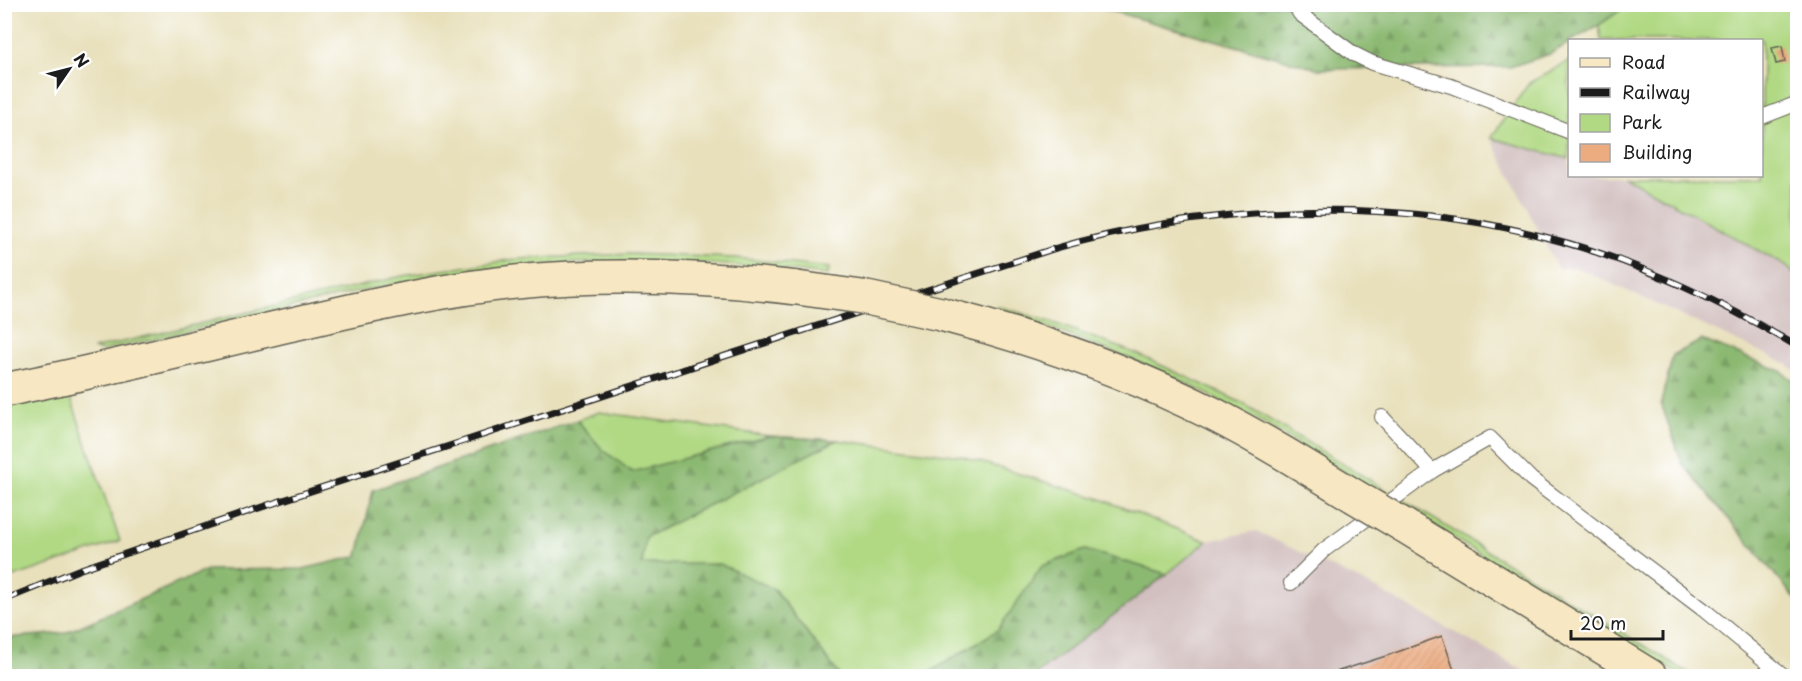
<svg xmlns="http://www.w3.org/2000/svg" width="1802" height="681" font-family="'Playpen Sans',sans-serif">
<defs>
<pattern id="forest-firs" width="22" height="20" patternUnits="userSpaceOnUse" patternTransform="scale(1.5)"><rect width="22" height="20" fill="#8cb972"/><path d="M5 1l3.5 6h-7zM16 11l3.5 6h-7z" fill="#789e62"/></pattern>
<pattern id="building-hatch" width="6" height="6" patternUnits="userSpaceOnUse" patternTransform="scale(1.5)"><rect width="6" height="6" fill="#edab80"/><path d="M-1 1l2-2M0 6l6-6M5 7l2-2" fill="none" stroke="#cb936e"/></pattern>
</defs>
<rect width="100%" height="100%" fill="#fff"/>
<filter id="ink" filterUnits="userSpaceOnUse"><feTurbulence type="fractalNoise" baseFrequency=".0167" numOctaves="2"/><feDisplacementMap in="SourceGraphic" scale="12" xChannelSelector="R" yChannelSelector="G"/><feConvolveMatrix kernelMatrix="1 2 1 2 8 2 1 2 1" color-interpolation-filters="sRGB"/></filter>
<filter id="wash" filterUnits="userSpaceOnUse"><feTurbulence type="fractalNoise" baseFrequency=".008" numOctaves="4" result="noise"/><feDisplacementMap in="SourceGraphic" scale="24" xChannelSelector="R" yChannelSelector="G"/><feGaussianBlur stdDeviation="1.35" result="paint"/><feColorMatrix in="noise" values="0 0 0 0 0 0 0 0 0 0 0 0 0 0 0 0 0 1.4 0 .05"/><feComposite in="paint" operator="in"/></filter>
<g filter="url(#wash)">
<rect width="100%" height="100%" fill="#e8e0bb"/>
<!-- industrial -->
<g fill="#d2bfbf">
<path d="M 1491,138 L 1569,159 L 1570,176 L 1624,176 L 1786,266 L 1797,277 L 1797,372 L 1787,364 L 1575,267 L 1558,269 Z"/>
<path d="M 1256,531 L 1373,587 L 1533,676 L 1034,676 L 1207,541 Z"/>
</g>
<!-- green -->
<g fill="#b1d984" stroke="#667a50" stroke-width="1.5">
<path d="M 1628,5 L 1797,5 L 1797,277 L 1786,266 L 1624,176 L 1762,176 L 1762,40 L 1601,40 L 1599,25 Z"/>
<path d="M 1569,61 L 1569,159 L 1491,138 L 1529,83 Z"/>
<path d="M 631,254 L 735,258 L 829,268 L 828,275 C 702,259 588,256 462,273 C 405,280 349,293 293,307 C 230,321 166,336 103,351 L 93,349 L 403,276 L 517,259 Z"/>
<path d="M 997,306 L 1051,322 L 1137,354 L 1242,403 L 1694,676 L 1682,676 L 1262,422 L 1178,379 L 1134,360 L 1050,328 L 996,311 Z"/>
<path d="M 69,393 L 120,541 L 5,580 L 4,407 Z"/>
<path d="M 599,412 L 770,436 L 632,472 L 602,449 L 577,420 Z"/>
<path d="M 837,440 L 961,456 L 1101,499 L 1207,541 L 1167,574 L 1085,550 L 1042,566 L 998,630 L 924,676 L 840,676 L 774,589 L 642,564 L 646,537 Z"/>
</g>
<!-- forest -->
<g fill="url(#forest-firs)" stroke="#546a47" stroke-width="1.5">
<path d="M 1090,5 L 1628,5 L 1599,25 L 1573,40 L 1570,40 L 1569,43 L 1550,54 L 1510,67 L 1318,69 Z"/>
<path d="M 1702,340 L 1781,371 L 1797,383 L 1797,601 L 1682,463 L 1661,403 L 1673,355 Z"/>
<path d="M 577,420 L 602,449 L 632,472 L 770,436 L 837,440 L 646,537 L 642,564 L 720,564 L 774,589 L 840,676 L 5,676 L 5,638 L 65,633 L 207,570 L 303,569 L 358,556 L 373,490 Z"/>
<path d="M 1085,550 L 1167,574 L 1034,676 L 924,676 L 998,630 L 1042,566 Z"/>
</g>
<g id="blocks">
<!-- building -->
<g fill="url(#building-hatch)">
<path d="M 1782,46 L 1785,62 L 1776,64 L 1772,48 Z"/>
<path d="M 1442,636 L 1456,676 L 1323,676 L 1386,656 Z"/>
</g>
</g>
</g>
<g filter="url(#ink)">
<use href="#blocks" fill-opacity="0" stroke="#636154" stroke-width="1.5"/>
<g fill="none" stroke-linecap="round" stroke-linejoin="round">
<defs>
<g id="lane">
<path d="M 1294,4 L 1300,14 L 1354,54 L 1372,63 L 1451,86 L 1570,132"/>
<path d="M 1762,117 L 1798,103"/>
<path d="M 1382,417 L 1432,471 L 1490,438 L 1531,479 L 1704,610 L 1784,676"/>
<path d="M 1291,583 L 1324,550 L 1432,471"/>
</g>
<g id="secondary">
<path d="M 941,314 C 1034,338 1125,370 1211,413 C 1260,438 1307,467 1354,496"/>
<path d="M 4,390 C 106,370 206,344 306,321 C 375,305 445,289 516,282 C 610,273 704,277 797,288"/>
<path d="M 1403,525 L 1650,676"/>
</g>
</defs>
<!-- lane casing -->
<use href="#lane" stroke="#636154" stroke-width="16"/>
<!-- secondary casing -->
<use href="#secondary" stroke="#636154" stroke-width="36"/>
<!-- lane -->
<use href="#lane" stroke="#fff" stroke-width="14"/>
<!-- secondary -->
<use href="#secondary" stroke="#f7e8c3" stroke-width="33"/>
<defs>
<path id="rail" d="M 4,600 L 78,570 L 262,507 L 1053,249 C 1209,204 1388,196 1545,237 C 1635,260 1719,300 1798,347"/>
</defs>
<!-- rail casing -->
<use href="#rail" stroke="#1c1c1c" stroke-width="7"/>
<!-- rail -->
<use href="#rail" stroke="#fff" stroke-width="4.5" stroke-dasharray="14" stroke-linecap="butt"/>
<defs>
<g id="secondary-bridge">
<path d="M 797,288 L 862,297 L 941,314"/>
<path d="M 1354,496 L 1403,525"/>
</g>
</defs>
<!-- secondary-bridge casing -->
<use href="#secondary-bridge" stroke="#636154" stroke-width="36" stroke-linecap="butt"/>
<!-- secondary-bridge -->
<use href="#secondary-bridge" stroke="#f7e8c3" stroke-width="33"/>
</g>
</g>
<!-- margin -->
<rect width="1802" height="681" fill="none" stroke="#fff" stroke-width="24"/>
<!-- legend -->
<rect x="1568" y="39" width="195" height="138" fill="#ffffff" stroke="#a4a4a4" stroke-width="1.5"/>
<rect x="1580" y="58" width="30" height="9" fill="#f7e8c3" stroke="#a4a4a4" stroke-width="1.5"/>
<text x="1622" y="69" font-size="18" fill="#1c1c1c">Road</text>
<rect x="1580" y="88" width="30" height="9" fill="#1c1c1c" stroke="#a4a4a4" stroke-width="1.5"/>
<text x="1622" y="99" font-size="18" fill="#1c1c1c">Railway</text>
<rect x="1580" y="114" width="30" height="18" fill="#b1d984" stroke="#a4a4a4" stroke-width="1.5"/>
<text x="1622" y="129" font-size="18" fill="#1c1c1c">Park</text>
<rect x="1580" y="144" width="30" height="18" fill="#edab80" stroke="#a4a4a4" stroke-width="1.5"/>
<text x="1622" y="159" font-size="18" fill="#1c1c1c">Building</text>
<!-- north arrow -->
<g transform="translate(69 69) rotate(55)" stroke="#ffffff" stroke-width="4.5" paint-order="stroke">
<path d="M0-4.5L10 22L0 15L-10 22Z" fill="#1c1c1c"/>
<text y="-9" font-size="16" font-weight="bold" text-anchor="middle" fill="#1c1c1c">N</text>
</g>
<!-- scale -->
<path d="M1571 630v9h92v-9" fill="none" stroke="#1c1c1c" stroke-width="3"/>
<text x="1580" y="630" font-size="18" fill="#1c1c1c" stroke="#ffffff" stroke-width="4.5" paint-order="stroke">20 m</text>
</svg>
